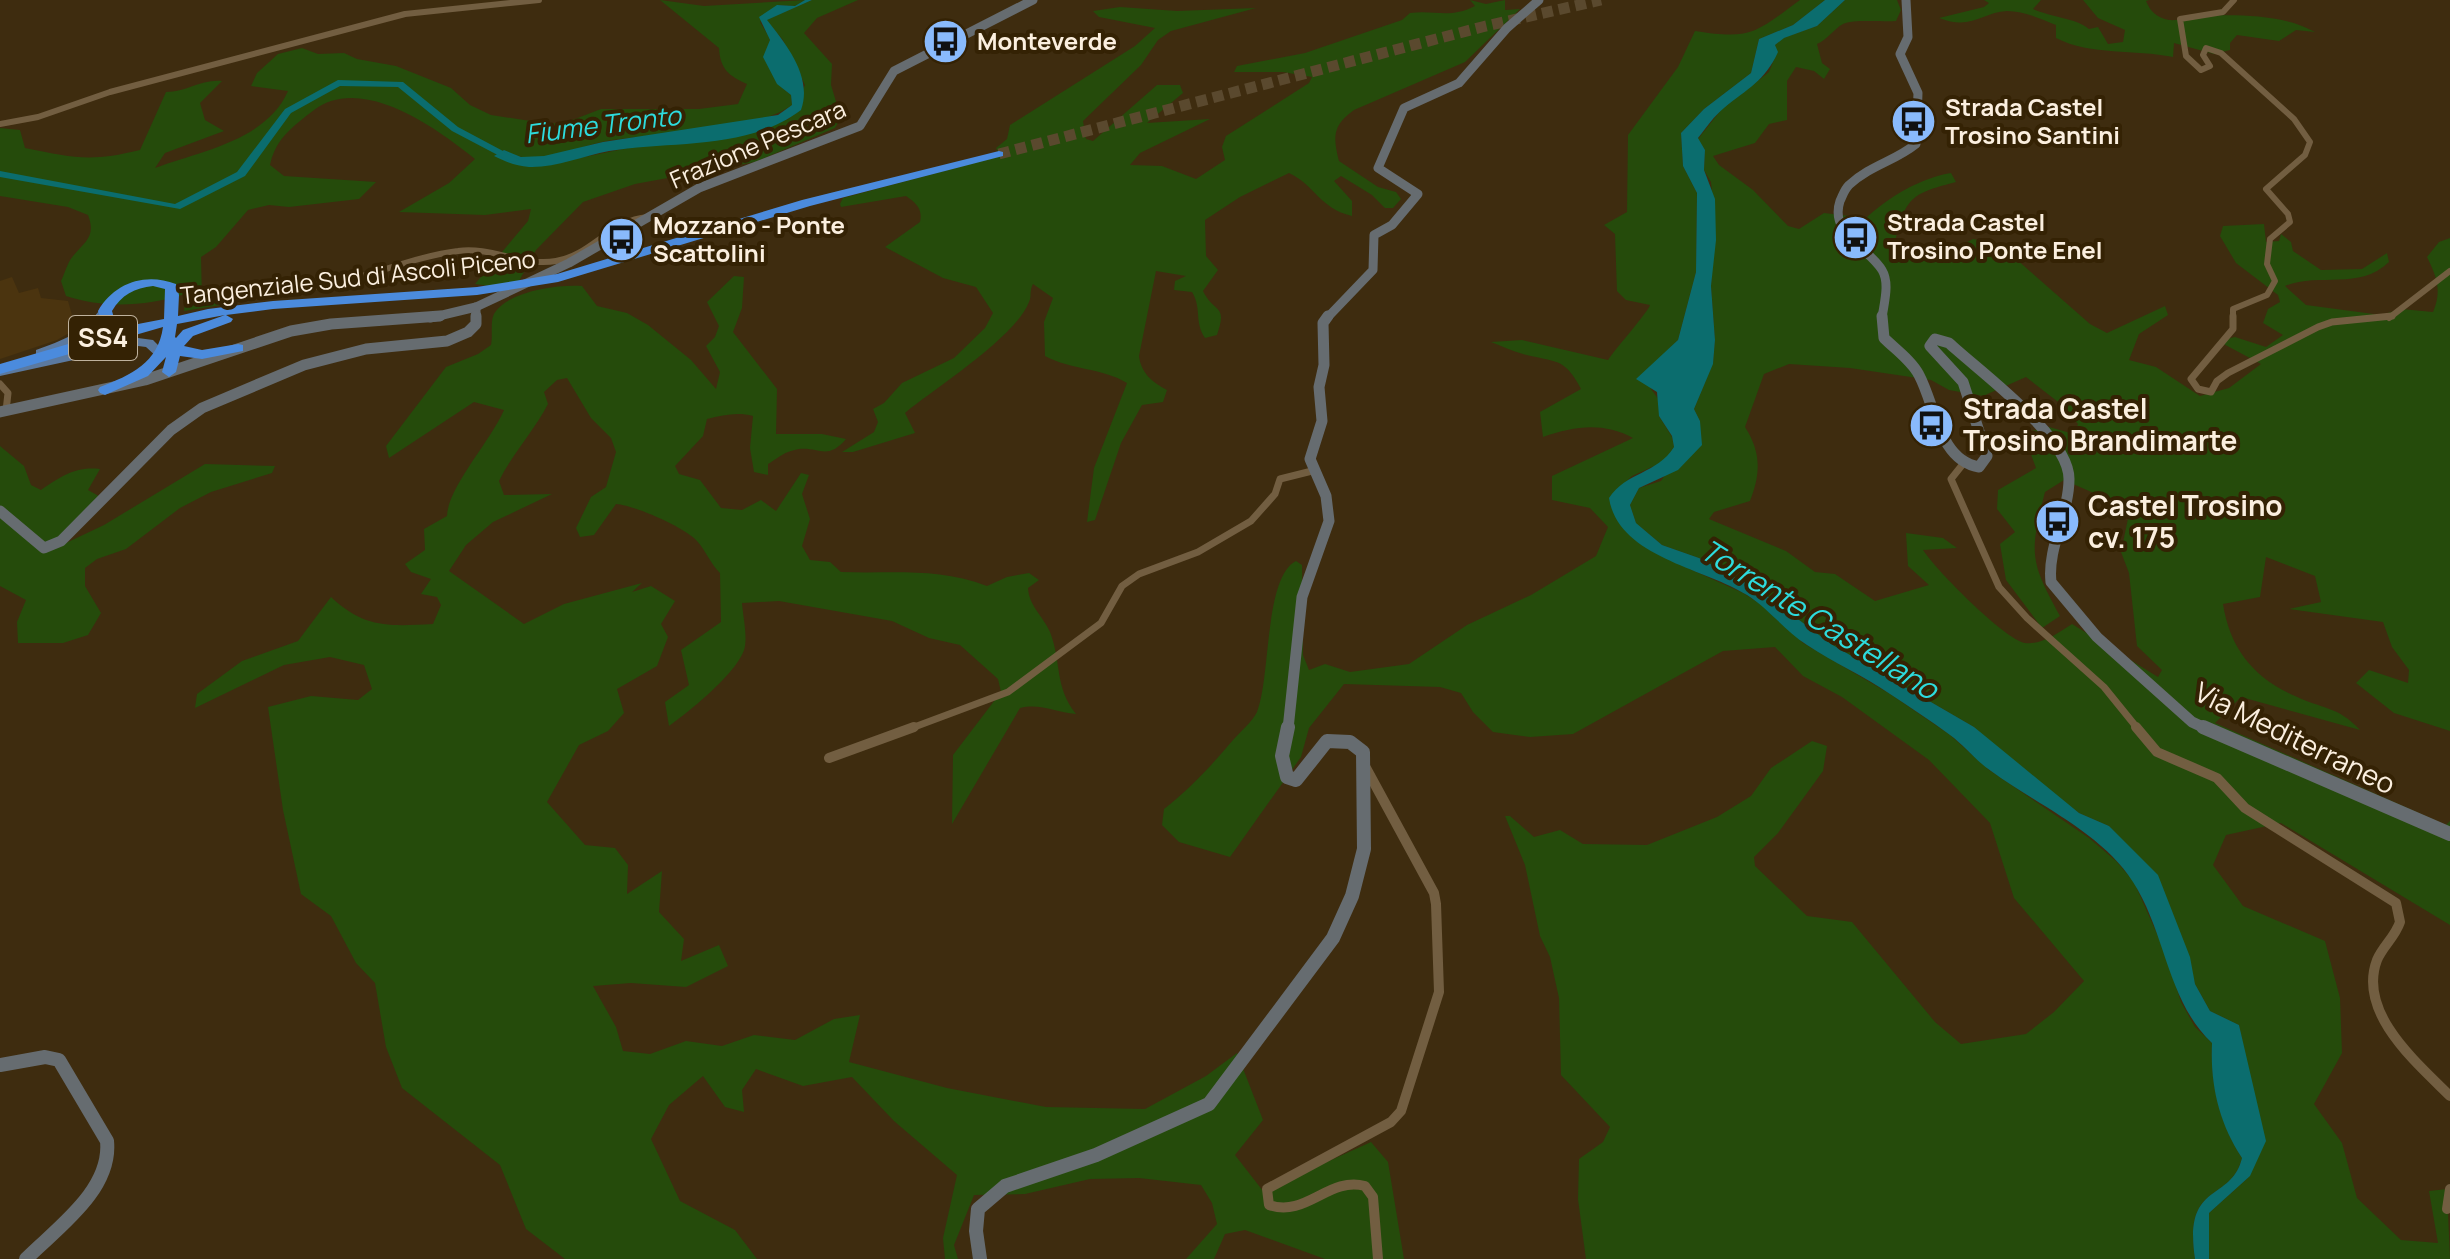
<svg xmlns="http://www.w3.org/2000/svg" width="2450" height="1259" font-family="Manrope,sans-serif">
<rect width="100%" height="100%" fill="#3e2c0f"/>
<!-- built -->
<path fill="#4b340f" d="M 12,277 L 19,293 L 38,288 L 41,298 L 68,301 L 76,329 L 57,340 L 0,359 L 0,281 Z"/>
<!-- green -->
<g fill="#254b0b" fill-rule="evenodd">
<path d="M 660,0 L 704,6 L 805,0 L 795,6 L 778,5 L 760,22 C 763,28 769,35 770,41 C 778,68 763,74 791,95 L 792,105 C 753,133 656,133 606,141 C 579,146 550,162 522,157 C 516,156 510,153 504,150 L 495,156 L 560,162 L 633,147 L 722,139 L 789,119 L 805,85 L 783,40 L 766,20 L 812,0 L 858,0 L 817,18 L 804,33 L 832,64 L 831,85 L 841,118 L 835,128 L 755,162 L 635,184 L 583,202 L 536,250 L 519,281 L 489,286 L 475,284 L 528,221 L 531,209 L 485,215 L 399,212 L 449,183 L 475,159 C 440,131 379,86 331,101 C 320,104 309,114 300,121 C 285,133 274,145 270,165 L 284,176 L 376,182 L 359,199 L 289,207 L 269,205 L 248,210 L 216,247 L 201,257 L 202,299 L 226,300 L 221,305 L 184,311 L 186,294 C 146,306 106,309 66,296 L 61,281 C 65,273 67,263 73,256 C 86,241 96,236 88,215 L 68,207 L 0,196 L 0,128 L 20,130 L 25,148 C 74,158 91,162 140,150 L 166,92 C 187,92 201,79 222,81 L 200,103 L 205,120 L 224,131 L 165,153 L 155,168 C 200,151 266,141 288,91 L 251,86 L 257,73 L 278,54 L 302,48 L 318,54 L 344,53 L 357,59 L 396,66 L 451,88 L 470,105 L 491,115 L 537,122 L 562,124 L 601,109 L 699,109 L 738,104 L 747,84 C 729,76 720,69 719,48 Z"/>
<path d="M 1470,0 L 1486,4 L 1505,0 L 1505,10 L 1520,9 L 1465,62 L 1354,110 C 1332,126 1333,137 1339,161 L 1378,187 L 1396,192 L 1401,199 L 1393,208 L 1385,208 L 1372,195 L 1341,176 L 1334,181 L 1352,201 L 1352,216 C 1319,208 1316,186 1289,173 L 1240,197 L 1205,220 L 1206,256 L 1218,270 L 1203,291 C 1214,314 1228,303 1217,335 L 1205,338 C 1194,322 1202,308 1192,292 L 1174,290 L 1175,281 L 1186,276 L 1156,271 L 1139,356 C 1141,373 1152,382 1167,390 L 1163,402 L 1142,405 L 1121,443 L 1095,520 L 1087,522 L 1094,468 L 1127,383 C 1103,368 1071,370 1045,356 L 1044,322 L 1053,298 L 1033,284 C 1029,291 1032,296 1029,302 C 1016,337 934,389 905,413 L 915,433 L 853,452 L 842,452 L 874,432 L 878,422 L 873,409 L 884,403 L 902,383 L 954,358 L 985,328 L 993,313 L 976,287 L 943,278 L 885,247 L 920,222 C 923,209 916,203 906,196 L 841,207 L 840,204 L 843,198 L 1000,156 L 996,148 L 1007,139 L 1010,125 L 1135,46 L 1155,28 L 1099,17 L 1093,11 L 1120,7 L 1177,11 L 1256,8 L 1171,31 L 1158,40 L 1141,65 L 1083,121 L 1086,139 L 1093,141 L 1157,85 L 1180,85 L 1183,93 L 1147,123 L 1210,119 L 1140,153 L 1130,165 L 1162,166 L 1196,179 L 1225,160 L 1222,147 L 1226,136 L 1309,83 L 1312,77 L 1283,72 L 1234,72 L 1237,66 L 1305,53 L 1402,20 L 1410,13 C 1437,10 1449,19 1475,6 Z"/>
<path d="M 1800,0 L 1825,0 L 1793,25 L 1759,39 L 1751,73 L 1704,109 L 1681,133 L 1683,166 L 1697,193 L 1696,272 L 1678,340 L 1647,371 L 1651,389 L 1659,400 L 1659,416 L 1672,437 L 1674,447 L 1665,461 L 1632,476 L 1609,498 L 1683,566 L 1743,593 L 1765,607 L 1803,643 L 1890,694 L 1950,735 L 1989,770 L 2089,838 L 2116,861 L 2134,882 L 2165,952 L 2181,1002 L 2195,1027 L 2212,1043 C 2210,1084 2220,1124 2242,1158 C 2230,1204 2183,1180 2195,1259 L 1586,1259 L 1578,1199 L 1579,1159 L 1603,1142 L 1610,1127 L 1561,1075 L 1559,998 L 1550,957 L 1540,936 L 1525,865 L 1505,816 L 1510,816 L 1534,837 L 1560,830 L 1583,844 L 1647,845 L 1717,817 L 1751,796 L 1771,768 L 1812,741 L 1827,746 L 1823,771 L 1778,833 L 1754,857 L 1755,866 L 1807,916 L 1852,922 L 1935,1022 L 1961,1044 L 2026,1034 L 2054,1012 L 2084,981 L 2014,898 L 1990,823 L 1929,760 L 1842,697 L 1803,676 L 1775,647 L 1723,651 L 1573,734 L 1530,737 L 1493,732 L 1473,712 L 1461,693 L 1440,687 L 1344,684 L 1309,728 L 1301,757 L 1230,857 L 1179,842 L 1162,825 L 1164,809 C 1191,788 1211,766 1233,740 C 1240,732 1252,722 1257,712 C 1271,677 1264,577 1296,561 L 1302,565 L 1303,655 L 1309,670 L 1325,664 L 1350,672 L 1409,664 L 1467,625 L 1531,595 L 1596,556 L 1608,527 L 1590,508 L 1552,500 L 1552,476 L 1633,438 C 1603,422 1575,426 1543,437 L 1540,412 L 1581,389 C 1564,356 1555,363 1523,354 C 1512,351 1502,346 1491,342 L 1522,340 L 1608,360 C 1616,348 1648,312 1650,305 L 1626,300 L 1617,291 L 1615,234 L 1604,225 L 1627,212 L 1628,135 L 1678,67 L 1695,31 C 1751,40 1755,33 1800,0 Z"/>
<path d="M 1845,0 L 1897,0 L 1901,10 L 1896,21 C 1884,22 1852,19 1843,24 C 1834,29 1828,39 1817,44 L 1822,63 L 1830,69 L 1824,79 L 1814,71 L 1796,67 L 1787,81 L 1787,120 L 1769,124 L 1755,143 L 1713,156 L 1719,165 L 1753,190 L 1788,226 L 1799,229 L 1824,213 L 1866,218 C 1889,197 1920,178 1951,173 L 1956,182 C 1914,193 1906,196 1896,238 L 1900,245 L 1939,257 L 1973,239 L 1999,244 L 2090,324 L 2107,333 L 2165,306 L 2168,315 L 2139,334 L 2129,360 L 2156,367 L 2200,396 L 2229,388 L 2261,364 L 2218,341 L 2235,337 L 2266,347 L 2283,335 L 2263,323 L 2268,309 L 2280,302 L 2278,295 L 2236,263 L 2220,236 L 2223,226 L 2264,224 L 2266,242 L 2279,241 L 2281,234 L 2291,242 L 2293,251 L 2321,270 L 2362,269 L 2387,253 L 2389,262 C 2359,291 2319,272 2285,286 L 2306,305 L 2381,315 L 2401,309 L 2433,312 C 2442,291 2437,277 2427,257 L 2439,242 L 2450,238 L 2450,731 L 2394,713 L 2356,683 L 2369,670 L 2408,683 L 2409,670 L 2392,647 L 2383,622 L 2289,609 L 2321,602 L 2315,576 L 2266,557 L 2260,597 L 2223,604 C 2230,649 2254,678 2295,696 C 2322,709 2338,706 2360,730 L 2241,697 L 2215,723 L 2446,825 L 2450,821 L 2450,925 L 2281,823 L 2226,835 L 2213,865 L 2243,906 L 2325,941 L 2340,998 L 2342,1053 L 2314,1104 L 2342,1143 L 2357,1198 L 2401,1240 L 2438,1243 L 2429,1191 L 2447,1189 L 2450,1259 L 2209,1259 L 2209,1213 L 2250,1176 L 2248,1070 L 2239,1025 L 2210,1011 L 2195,984 L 2179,930 L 2120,840 L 2109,826 L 2079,813 L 2024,772 L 1974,727 L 1831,644 L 1758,589 L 1699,558 L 1662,545 L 1636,523 L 1630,505 L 1639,488 L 1661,481 L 1700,421 L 1694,409 L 1713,363 L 1715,340 L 1711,286 L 1715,220 L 1711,182 L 1704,170 L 1705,150 L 1698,139 L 1721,110 L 1769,72 L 1777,52 L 1775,45 L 1783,38 L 1817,26 ZM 1789,364 L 1850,368 L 1931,380 L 1949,390 L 1983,396 L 2026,377 L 2062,405 L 2078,424 L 2074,434 L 2049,427 L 2023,433 L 2036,468 L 1998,490 L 1997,509 L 2015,532 L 2000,544 L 2006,580 L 2042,628 L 2060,616 C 2030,561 2029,554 2045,492 L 2064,480 L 2130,509 L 2121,552 L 2129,573 L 2137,646 L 2162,670 L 2158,677 L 2072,624 C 2058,633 2042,645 2025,643 C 2004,639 1936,570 1923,550 L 1957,548 L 1943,538 L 1906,533 L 1908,566 L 1929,585 L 1875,601 L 1835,574 L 1815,572 L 1786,551 L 1709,519 L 1714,512 L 1750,501 C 1761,473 1761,452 1745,427 L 1764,374 Z"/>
<path d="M 1984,0 L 2041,0 L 2033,9 C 2050,17 2076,18 2089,29 L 2098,27 L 2108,44 L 2123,42 L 2125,30 L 2098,18 L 2083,0 L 2149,0 L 2146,1 C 2150,11 2157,18 2169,20 C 2178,21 2190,17 2199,16 C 2235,14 2284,14 2315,32 L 2296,30 L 2279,41 L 2237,35 L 2230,43 L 2230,50 L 2214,54 L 2174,43 L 2173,57 C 2135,49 2091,56 2056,38 L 2056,25 C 2041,19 2024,11 2007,11 C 1983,12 1971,31 1939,18 L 1984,7 L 1989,3 Z"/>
<path d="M 734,276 L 744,277 L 742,308 L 733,332 L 777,389 L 776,434 L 822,434 L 846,439 C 825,464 816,442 791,451 C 783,453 775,460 768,464 L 768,475 L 754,472 L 750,448 L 753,416 C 737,412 724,415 707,419 L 703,436 L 675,466 L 679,474 L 700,480 L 721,508 L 742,510 L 761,500 L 776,511 L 801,473 L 809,475 L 802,494 L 810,519 L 802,546 L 810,560 L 830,562 L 841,572 C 894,574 936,567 987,586 L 1007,577 L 1029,573 L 1039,580 L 1028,588 C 1029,606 1043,616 1050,632 C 1062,663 1054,686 1076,714 C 1055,712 1040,703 1020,708 L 952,824 L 953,755 L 1001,692 L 998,679 L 960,645 L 929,638 L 892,621 L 779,601 L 742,603 C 743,616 747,633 745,646 C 742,669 688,713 669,726 L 665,702 L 689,685 L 681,650 L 721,622 L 720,573 C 710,563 706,551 697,541 C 686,528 634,505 616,504 L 594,535 L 580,537 L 576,528 L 591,497 L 606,487 L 616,452 L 611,438 L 591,418 L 567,378 L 557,380 L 544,392 L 548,404 C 534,431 513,453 499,481 L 504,495 L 552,494 L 493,522 L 466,545 L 449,571 L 524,624 L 564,604 L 642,583 L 632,592 L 651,586 L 675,601 L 661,624 L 668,637 L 657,666 L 617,689 L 624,713 L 608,731 L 579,745 L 547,802 L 585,845 L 615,848 L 628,865 L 627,894 L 662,871 L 659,912 L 684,939 L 681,961 L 719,945 L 728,966 L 686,987 L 631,983 L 593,986 L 616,1027 L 623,1051 L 650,1054 L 686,1041 L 722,1046 L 754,1035 L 795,1040 L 834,1019 L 860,1015 L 849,1062 L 947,1088 L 1046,1107 L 1145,1109 L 1206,1076 L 1237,1053 L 1263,1120 L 1235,1155 L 1263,1191 L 1371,1142 L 1388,1162 L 1404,1259 L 1325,1259 L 1245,1230 L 1225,1234 L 1214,1259 L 1186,1259 L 1217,1224 L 1212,1203 L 1201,1185 L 1139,1178 L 1090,1179 L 1025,1194 L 974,1195 L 954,1245 L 958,1259 L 945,1259 L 943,1238 L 957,1175 L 894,1121 L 852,1077 L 803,1086 L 756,1069 L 742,1090 L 744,1112 L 725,1107 L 703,1076 L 669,1105 L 651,1139 L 680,1201 L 735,1230 L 757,1259 L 565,1259 L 526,1229 L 500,1165 L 402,1088 L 386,1047 L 375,983 L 356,963 L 331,916 L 301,894 L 283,810 L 268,707 L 311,696 L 358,700 L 372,689 L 364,665 L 330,657 L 284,665 L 195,708 L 197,694 L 242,661 L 298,641 L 331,597 C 365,629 390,626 433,624 L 441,605 L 437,597 L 421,594 L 431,579 L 411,572 L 405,564 L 425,550 L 424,529 L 447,516 C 448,487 490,442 504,410 L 474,402 L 389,458 L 386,446 L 446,367 L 478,354 L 491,345 C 493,336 490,321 494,314 C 507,291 559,284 582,286 L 597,306 L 627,313 L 648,325 L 691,360 L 716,389 L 720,372 L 706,346 L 715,337 L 719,326 L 707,302 Z"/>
<path d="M 0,446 L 24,466 L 31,485 L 41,490 C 60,477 75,466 100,469 L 88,490 L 104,499 L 66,543 L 104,525 L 205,464 L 275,466 L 272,473 L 211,492 L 180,508 L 126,549 L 97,559 L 85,568 L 85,586 L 101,613 L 88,635 L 63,643 L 18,643 L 17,622 L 26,600 L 0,586 Z"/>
</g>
<!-- water -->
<g fill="#0b6d6e">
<path d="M 805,0 L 812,0 L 767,20 C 786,44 813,77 801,110 C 749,150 671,141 609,151 C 583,156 555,168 529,167 C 516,166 506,162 494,156 L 504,150 L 521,157 L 544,156 L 603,142 L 778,115 L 792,105 L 791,95 L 777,84 L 763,57 L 770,40 L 759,17 L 777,5 L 795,6 Z"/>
<path d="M 1825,0 L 1845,0 L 1817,26 L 1784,38 L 1775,45 L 1778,52 C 1765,81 1747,89 1724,108 C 1714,116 1706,128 1698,138 L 1705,150 L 1704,170 L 1715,199 L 1716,240 L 1711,286 L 1715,340 L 1713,364 L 1694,409 L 1700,421 L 1702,445 L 1678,470 L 1639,488 L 1630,505 L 1636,523 L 1662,545 L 1699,558 L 1758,589 L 1831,644 L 1974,727 L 2079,813 L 2109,826 L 2158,875 L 2190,957 L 2195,984 L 2210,1011 L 2239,1025 L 2266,1141 L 2250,1176 L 2209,1213 L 2209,1259 L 2195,1259 C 2183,1180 2231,1203 2242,1158 C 2219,1123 2210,1085 2212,1043 C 2167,1001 2166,933 2133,882 C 2101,832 2037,805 1991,771 C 1976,761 1965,746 1950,735 C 1931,721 1910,707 1890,694 C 1864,676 1834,663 1807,645 C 1785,631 1769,609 1747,595 C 1704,568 1618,557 1609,498 C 1626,472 1657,474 1674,447 L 1672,436 L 1659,416 L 1657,392 L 1636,379 L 1678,340 L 1696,272 L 1697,193 L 1683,166 L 1681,133 L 1704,109 L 1751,73 L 1759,39 L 1793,25 Z"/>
</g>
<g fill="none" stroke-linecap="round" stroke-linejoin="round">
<!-- river -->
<path fill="#0b6d6e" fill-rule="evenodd" d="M 338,80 L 403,82 L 458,127 L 520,160 L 511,162 L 452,131 L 398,87 L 340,86 L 291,113 L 245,176 L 180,209 L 0,177 L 0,171 L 175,204 L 237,172 L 285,109 Z"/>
<!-- highway-tunnel -->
<path stroke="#5a492e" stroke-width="11" stroke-dasharray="11 6" stroke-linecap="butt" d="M 999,154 L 1482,27 L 1601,0"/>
<!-- street-far2 -->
<g stroke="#725e41" stroke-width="6">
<path d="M 0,124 L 38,117 L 110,92 L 405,14 L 539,0"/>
<path d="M 235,294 C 270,291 305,290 339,282 C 379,273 418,256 458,251 C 491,246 523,267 556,261 C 592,255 610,220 648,217"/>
<path d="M 2233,318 L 2233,309 L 2267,295 L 2275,281 L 2267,264 L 2270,239 L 2290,222 L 2288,214 L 2266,189 L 2305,155 L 2310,142 L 2294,119 L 2221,53 L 2206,48 L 2203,55 L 2210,66 L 2201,70 L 2186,56 L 2180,19 L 2223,12 L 2234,0"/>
<path d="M 2389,318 L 2450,271"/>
</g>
<!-- street-far1 -->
<g stroke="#725e41" stroke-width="7">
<path d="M 2233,316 L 2233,329 L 2191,379 L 2198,389 L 2211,392 L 2217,381 L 2228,373 L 2318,327 L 2332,322 L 2392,316"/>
<path d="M 0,384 L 8,393 L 6,411"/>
<path d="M 1963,464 L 1951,479 L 1999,587 L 2027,618 L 2104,687 L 2138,729"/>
<path d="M 909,729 L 1008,692 L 1101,623 L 1122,586 L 1139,574 L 1198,552 L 1251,521 L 1275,494 L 1280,479 L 1312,471"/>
</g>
<!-- street -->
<g stroke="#725e41" stroke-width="10">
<path d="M 2136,727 L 2157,752 L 2217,778 L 2245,808 L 2396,903 L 2400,922 C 2395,937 2383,946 2377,960 C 2357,1013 2417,1063 2450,1096"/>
<path d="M 829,758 L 914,727"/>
<path d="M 1366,768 L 1434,893 L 1436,904 L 1439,992 L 1401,1111 L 1391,1122 L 1267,1189 L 1269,1205 C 1306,1218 1329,1176 1365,1186 L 1373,1197 L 1378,1259"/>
<path d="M 2447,1209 L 2450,1189"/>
</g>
<!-- secondary-far2 -->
<g stroke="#666c70" stroke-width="9">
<path d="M 476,307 L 476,318"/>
<path d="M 430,318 L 476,307 L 569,263 L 699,188 L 860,126 L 894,71 L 1033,0"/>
<path d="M 1327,318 L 1373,270 L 1374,235 L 1392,225 L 1418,194 L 1378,168 L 1404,108 L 1459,83 L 1507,28 L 1539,0"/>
<path d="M 1882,318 C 1884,303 1890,283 1882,270 C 1868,247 1829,234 1840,201 C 1843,195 1844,190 1849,185 C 1871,165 1895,161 1916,144 L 1918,93 L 1900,54 L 1908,37 L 1906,0"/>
</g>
<!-- secondary-far1 -->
<g stroke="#666c70" stroke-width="11">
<path d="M 1882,316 L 1884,338 C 1895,349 1912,361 1919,375 C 1936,407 1939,460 1979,467 L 1987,456 L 1963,382 L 1930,346 L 1935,339 L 1949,343 C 1980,372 2069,436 2069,479 C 2069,513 2047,548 2051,582 L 2097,637 L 2192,722 L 2207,729"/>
<path d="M 0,412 L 145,380 L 291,331 L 331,324 L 440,316"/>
<path d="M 0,511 L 44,548 L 61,541 L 171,430 L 202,408 L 304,365 L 366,349 L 447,341 L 468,332 L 476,324 L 476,316"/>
<path d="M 1288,729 L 1302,597 L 1329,521 L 1326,496 L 1310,459 L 1322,421 L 1319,387 L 1324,365 L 1323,323 L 1328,316"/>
</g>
<!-- secondary -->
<g stroke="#666c70" stroke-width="14">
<path d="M 2203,727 L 2450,834"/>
<path d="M 0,1065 L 45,1057 L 59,1060 L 107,1141 C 112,1190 57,1228 26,1259"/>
<path d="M 980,1259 L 976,1231 L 978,1209 L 1005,1186 L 1096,1155 L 1209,1104 L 1333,938 L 1352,896 L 1364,849 L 1363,752 L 1350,742 L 1327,741 L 1296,780 L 1287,777 L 1282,756 L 1288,727"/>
</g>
<!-- primary -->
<g fill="#5b799f" fill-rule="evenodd">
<path d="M 105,307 L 111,311 C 96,333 63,358 36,356 L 36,350 C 62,341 85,332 101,308 Z"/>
<path d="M 138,338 L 153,340 L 167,354 L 165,357 L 157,357 L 146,347 L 138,346 L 0,376 L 0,368 Z"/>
</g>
<!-- highway -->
<path fill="#4b8bdd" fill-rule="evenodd" d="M 999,151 L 1003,152 L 1003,156 L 810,206 L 558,282 L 477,295 L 273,309 L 226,315 L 233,319 L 231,322 L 193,336 L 184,346 L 202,350 L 238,344 L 243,345 L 243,351 L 202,359 L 180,356 L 176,372 L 169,377 L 162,372 L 166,357 L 148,376 L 105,395 L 100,393 L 98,390 L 100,387 C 131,375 158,363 163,327 L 0,374 L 0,364 L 123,328 L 103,325 L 98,311 C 114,283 145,272 176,284 L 179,295 L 178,316 L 208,309 L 273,301 L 477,287 L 557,274 L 802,200 ZM 153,286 L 165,289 L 164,319 L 138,324 L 132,321 L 114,318 L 112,311 C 121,295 135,288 153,286 ZM 225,315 L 183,330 L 176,338 L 175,337 L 177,324 Z"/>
</g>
<!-- icons -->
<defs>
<symbol id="bus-disc" viewBox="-11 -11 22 22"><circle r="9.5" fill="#89bafc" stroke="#342204"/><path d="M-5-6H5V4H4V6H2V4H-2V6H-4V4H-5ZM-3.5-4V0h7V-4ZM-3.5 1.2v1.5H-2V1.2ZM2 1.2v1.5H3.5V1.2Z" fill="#111"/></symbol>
</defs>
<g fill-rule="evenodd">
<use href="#bus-disc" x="920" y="16" width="51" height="51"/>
<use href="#bus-disc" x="1888" y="96" width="51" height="51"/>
<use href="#bus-disc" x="1830" y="212" width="51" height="51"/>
<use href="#bus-disc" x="596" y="214" width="51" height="51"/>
<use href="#bus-disc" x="1906" y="400" width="51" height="51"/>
<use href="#bus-disc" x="2032" y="496" width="51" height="51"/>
</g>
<g text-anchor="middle" stroke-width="8" stroke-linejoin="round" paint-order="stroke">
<!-- far-poi labels -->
<g font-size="24" font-weight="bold" fill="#fbefdf" stroke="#342204" text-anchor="start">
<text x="977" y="50">Monteverde</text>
<text x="1945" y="116">Strada Castel<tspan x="1945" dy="28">Trosino Santini</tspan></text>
<text x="1887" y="231">Strada Castel<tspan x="1887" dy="28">Trosino Ponte Enel</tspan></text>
<text x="653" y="234">Mozzano - Ponte<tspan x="653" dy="28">Scattolini</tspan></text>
</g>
<!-- far-street labels -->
<g font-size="24" fill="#fbefdf" stroke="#342204">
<text transform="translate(758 145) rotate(-23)" y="8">Frazione Pescara</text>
<text transform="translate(358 278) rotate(-6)" y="8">Tangenziale Sud di Ascoli Piceno</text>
</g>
<!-- far-water labels -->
<g font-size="26" font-style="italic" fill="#2ddbdd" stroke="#342204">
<text transform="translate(603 125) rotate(-7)" y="9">Fiume Tronto</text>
</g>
<!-- shield labels -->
<rect fill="#342204" stroke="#bfb29d" stroke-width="2" x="69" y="316" width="68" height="44" rx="6"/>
<g font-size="26" font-weight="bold" fill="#fbefdf">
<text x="103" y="347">SS4</text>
</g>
<!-- poi labels -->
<g font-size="28" font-weight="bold" fill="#fbefdf" stroke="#342204" text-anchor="start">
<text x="1963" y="419">Strada Castel<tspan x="1963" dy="32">Trosino Brandimarte</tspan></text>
<text x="2088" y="516">Castel Trosino<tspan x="2088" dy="32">cv. 175</tspan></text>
</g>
<!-- street labels -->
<g font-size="28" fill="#fbefdf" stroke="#342204">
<text transform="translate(2295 738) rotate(26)" y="10">Via Mediterraneo</text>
</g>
<!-- water labels -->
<g font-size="30" font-style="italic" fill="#2ddbdd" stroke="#342204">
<text transform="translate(1819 620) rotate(32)" y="10">Torrente Castellano</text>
</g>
</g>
</svg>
